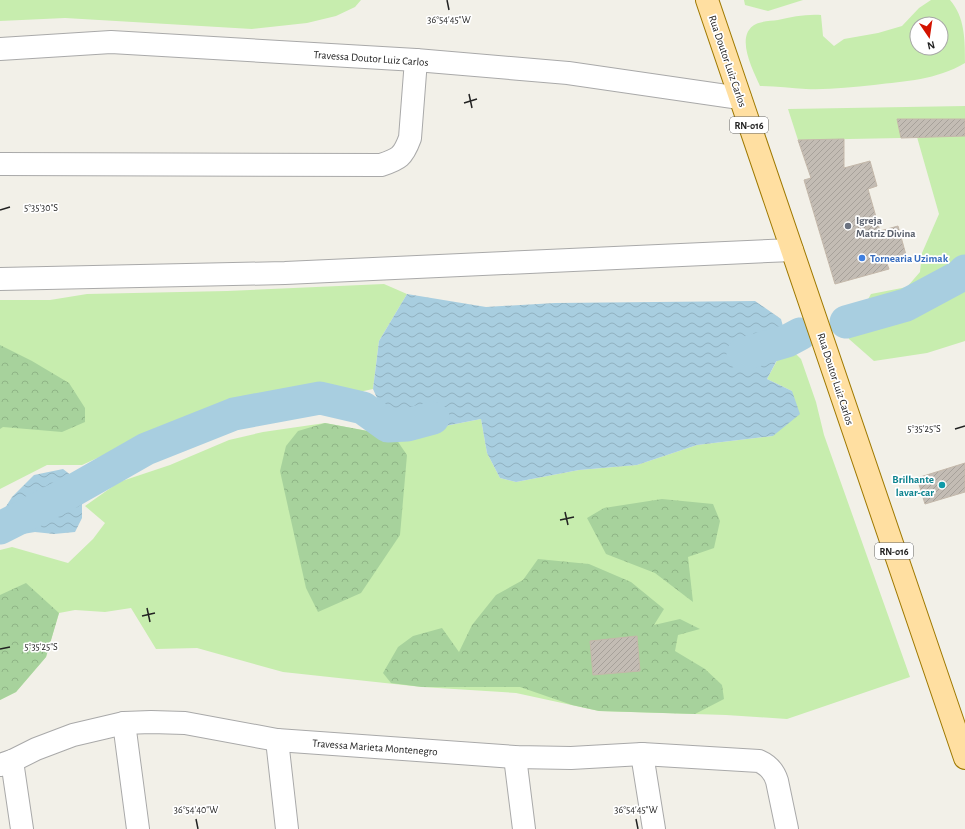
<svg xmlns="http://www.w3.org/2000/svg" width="965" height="829" font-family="'Alegreya Sans',sans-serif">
<defs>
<pattern id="forest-crowns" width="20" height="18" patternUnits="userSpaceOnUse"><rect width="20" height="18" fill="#a7d29c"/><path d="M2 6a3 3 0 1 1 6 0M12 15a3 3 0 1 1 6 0" fill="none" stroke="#8fb486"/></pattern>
<pattern id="water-waves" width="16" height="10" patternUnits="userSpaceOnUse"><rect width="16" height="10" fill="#a8cee0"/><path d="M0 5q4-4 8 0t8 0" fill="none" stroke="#90b1c0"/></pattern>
<pattern id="building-hatch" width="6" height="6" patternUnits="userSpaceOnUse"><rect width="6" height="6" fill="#c3bcb4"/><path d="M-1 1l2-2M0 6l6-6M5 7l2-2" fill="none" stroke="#a7a19a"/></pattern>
</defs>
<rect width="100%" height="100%" fill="#f2f0e8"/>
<!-- grass -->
<g fill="#c7edae" fill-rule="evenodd">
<path d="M 0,0 L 361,0 L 355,7 L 336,16 L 307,23 L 252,29 L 65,18 L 0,21 Z"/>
<path d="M 744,0 L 803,0 L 768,11 L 745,5 Z"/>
<path d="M 931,0 L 950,0 C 965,17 965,40 965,63 C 936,80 906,81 874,85 C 851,87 829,90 806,89 C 791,88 776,86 760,86 C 753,70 734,35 756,24 C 762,21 771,21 778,20 C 792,17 806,14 821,15 L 823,36 L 834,46 L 844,39 L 878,33 L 902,26 L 919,8 ZM 917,24 L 941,24 L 941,48 L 917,48 Z"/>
<path d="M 965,106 L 965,119 L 898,119 L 901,138 L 798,140 L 788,109 Z"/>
<path d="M 965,136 L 965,341 L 927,353 L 874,361 L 849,339 L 847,328 L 857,310 L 866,303 L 871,294 L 907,287 L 920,272 L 922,253 L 939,214 L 917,137 Z"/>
<path d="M 384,284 L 407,294 L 379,341 L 373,389 L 350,394 L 300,386 L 198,412 L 82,465 L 47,465 L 0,489 L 0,300 L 50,300 L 87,294 L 227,291 Z"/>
<path d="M 786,344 L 801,359 L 816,402 L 824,435 L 910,677 L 787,719 L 726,715 L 599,711 L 516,693 L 422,687 L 283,672 L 197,648 L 156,649 L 131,608 L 105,612 L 75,610 L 59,613 L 46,657 L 16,692 L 0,700 L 0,550 L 12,547 L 68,563 L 93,539 L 105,523 L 85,506 L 119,482 L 170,465 L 229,440 L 263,432 L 325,423 L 394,436 L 481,419 L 487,453 L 500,478 L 516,482 L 579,470 L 637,465 L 697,445 L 773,436 L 792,391 L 767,379 Z"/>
</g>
<!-- forest -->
<g fill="url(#forest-crowns)">
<path d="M 0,345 L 32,361 L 69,383 L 85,408 L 85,422 L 62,432 L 3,427 L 0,429 Z"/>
<path d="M 325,423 L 394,436 L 407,455 L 400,535 L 361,593 L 318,612 L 306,588 L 280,471 L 286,446 L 298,431 Z"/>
<path d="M 662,499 L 713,504 L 720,521 L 714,548 L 688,557 L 693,602 L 655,573 L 606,554 L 587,518 L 604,508 Z"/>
<path d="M 538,559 L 589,564 L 631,582 L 664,609 L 654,625 L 680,619 L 700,629 L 678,635 L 675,651 L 705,669 L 722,685 L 724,699 L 695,714 L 599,711 L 572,705 L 520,687 L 422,687 L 391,683 L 383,673 L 398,647 L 413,636 L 442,628 L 459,652 L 472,625 L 496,595 L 523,580 Z"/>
<path d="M 26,583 L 59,613 L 46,657 L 16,692 L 0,700 L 0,595 Z"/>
</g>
<!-- water -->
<g fill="url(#water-waves)">
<path d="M 407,294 L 486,307 L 555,303 L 755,301 L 781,319 L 787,341 L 767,379 L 792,391 L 800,414 L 773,436 L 697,445 L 637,465 L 579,470 L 516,482 L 500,478 L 487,453 L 481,419 L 394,436 L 373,389 L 379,341 Z"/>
<path d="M 63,469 L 72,476 L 82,496 L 82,518 L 75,532 L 54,534 L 35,532 L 11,536 L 0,521 L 0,516 L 12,497 L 34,475 Z"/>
</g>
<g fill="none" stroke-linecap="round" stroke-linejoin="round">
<!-- river -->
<g stroke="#a8cee0" stroke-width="33">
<path d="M 846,322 L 906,305 L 960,276 L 965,271"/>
<path d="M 743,354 L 787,341 L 800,334"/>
<path d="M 0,528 L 67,494 L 146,449 L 234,414 L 320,398 L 363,408 L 388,426 L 407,425 L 433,418"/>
</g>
</g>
<!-- building -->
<g fill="url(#building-hatch)" stroke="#c4b8aa">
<path d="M 897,119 L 965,119 L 965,136 L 901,138 Z"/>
<path d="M 844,139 L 844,168 L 870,161 L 877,186 L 868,189 L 880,231 L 898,226 L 906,255 L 886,261 L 889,269 L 835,284 L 804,180 L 811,178 L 798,140 Z"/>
<path d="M 965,463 L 965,492 L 925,504 L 917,478 Z"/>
<path d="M 637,636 L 640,671 L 593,675 L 590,641 Z"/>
</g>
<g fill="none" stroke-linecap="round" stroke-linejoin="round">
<defs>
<g id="minor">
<path d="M 0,49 L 111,42 L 416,60 L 568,73 L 740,98"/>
<path d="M 0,164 L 381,165 C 399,159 403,157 410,138 L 416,60"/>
<path d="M 0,279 L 285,273 L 792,250"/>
<path d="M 124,723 L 138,829"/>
<path d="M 277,740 L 287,829"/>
<path d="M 642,754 L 654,829"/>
<path d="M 515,757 L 524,829"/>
<path d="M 12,761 L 22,829"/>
<path d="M 0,765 L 12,761 L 36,749 L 73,735 L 124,723 L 151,722 L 185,723 L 277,740 L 515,757 L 571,758 L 642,754 L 759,761 C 768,765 774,771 777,781 L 787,829"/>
</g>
<path id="major" d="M 707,0 L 965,758"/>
</defs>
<!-- minor casing -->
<use href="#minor" stroke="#a9a9a9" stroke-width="24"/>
<!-- major casing -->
<use href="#major" stroke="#9f7900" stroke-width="24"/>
<!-- minor -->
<use href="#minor" stroke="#fff" stroke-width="22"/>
<!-- major -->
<use href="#major" stroke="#ffdfa1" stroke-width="22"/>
</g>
<!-- ticks -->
<path fill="none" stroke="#222" stroke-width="1.5" d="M 447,0 L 449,10M 469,94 L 472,108M 464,103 L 477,99M 0,210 L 10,207M 955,429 L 965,426M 565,512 L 568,525M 560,520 L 574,517M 147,608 L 150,622M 142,616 L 155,613M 0,649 L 10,647M 196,819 L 198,829M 636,819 L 638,829"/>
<!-- markers -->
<circle fill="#6b7280" stroke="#fff" stroke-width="1.5" cx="848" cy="226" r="4"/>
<circle fill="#3f7fe0" stroke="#fff" stroke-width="1.5" cx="862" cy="258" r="4"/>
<circle fill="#0f9aa8" stroke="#fff" stroke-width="1.5" cx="942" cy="485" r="4"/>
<g text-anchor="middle" stroke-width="3.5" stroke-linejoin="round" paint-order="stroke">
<!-- shield labels -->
<g fill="#fff" stroke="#646464" stroke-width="1">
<rect x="730" y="117" width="38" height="16" rx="3"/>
<rect x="875" y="543" width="38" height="16" rx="3"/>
</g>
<g font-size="10" font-weight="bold" fill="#222">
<text x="749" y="129">RN-016</text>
<text x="894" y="555">RN-016</text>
</g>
<!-- street labels -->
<g font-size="11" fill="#222" stroke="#fff">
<text transform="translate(371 58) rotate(4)" y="4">Travessa Doutor Luiz Carlos</text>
<text transform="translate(728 61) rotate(71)" y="4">Rua Doutor Luiz Carlos</text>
<text transform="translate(836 379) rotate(72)" y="4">Rua Doutor Luiz Carlos</text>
<text transform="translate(375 747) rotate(4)" y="4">Travessa Marieta Montenegro</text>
</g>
<!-- worship labels -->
<g font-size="11" font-weight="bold" fill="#5b616d" stroke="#fff" text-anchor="start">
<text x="856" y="224">Igreja<tspan x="856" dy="13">Matriz Divina</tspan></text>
</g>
<!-- shop labels -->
<g font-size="11" font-weight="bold" fill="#366cbe" stroke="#fff" text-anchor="start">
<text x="870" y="262">Tornearia Uzimak</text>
</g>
<!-- culture labels -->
<g font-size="11" font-weight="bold" fill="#0d838f" stroke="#fff" text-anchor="end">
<text x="934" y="483">Brilhante<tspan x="934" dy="13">lavar-car</tspan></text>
</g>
</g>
<g font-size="10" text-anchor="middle" fill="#222" stroke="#fff" stroke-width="3.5" stroke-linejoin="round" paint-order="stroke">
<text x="449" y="23">36°54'45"W</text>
<text x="41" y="211">5°35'30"S</text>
<text x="924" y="432">5°35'25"S</text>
<text x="41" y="650">5°35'25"S</text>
<text x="196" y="813">36°54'40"W</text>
<text x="636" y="813">36°54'45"W</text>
</g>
<!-- north arrow -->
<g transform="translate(929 36) rotate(167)"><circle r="19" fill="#ffffff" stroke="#a7a7a7"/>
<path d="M0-3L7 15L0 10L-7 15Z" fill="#d31300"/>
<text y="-6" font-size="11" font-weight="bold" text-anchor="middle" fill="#222222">N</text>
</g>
</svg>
